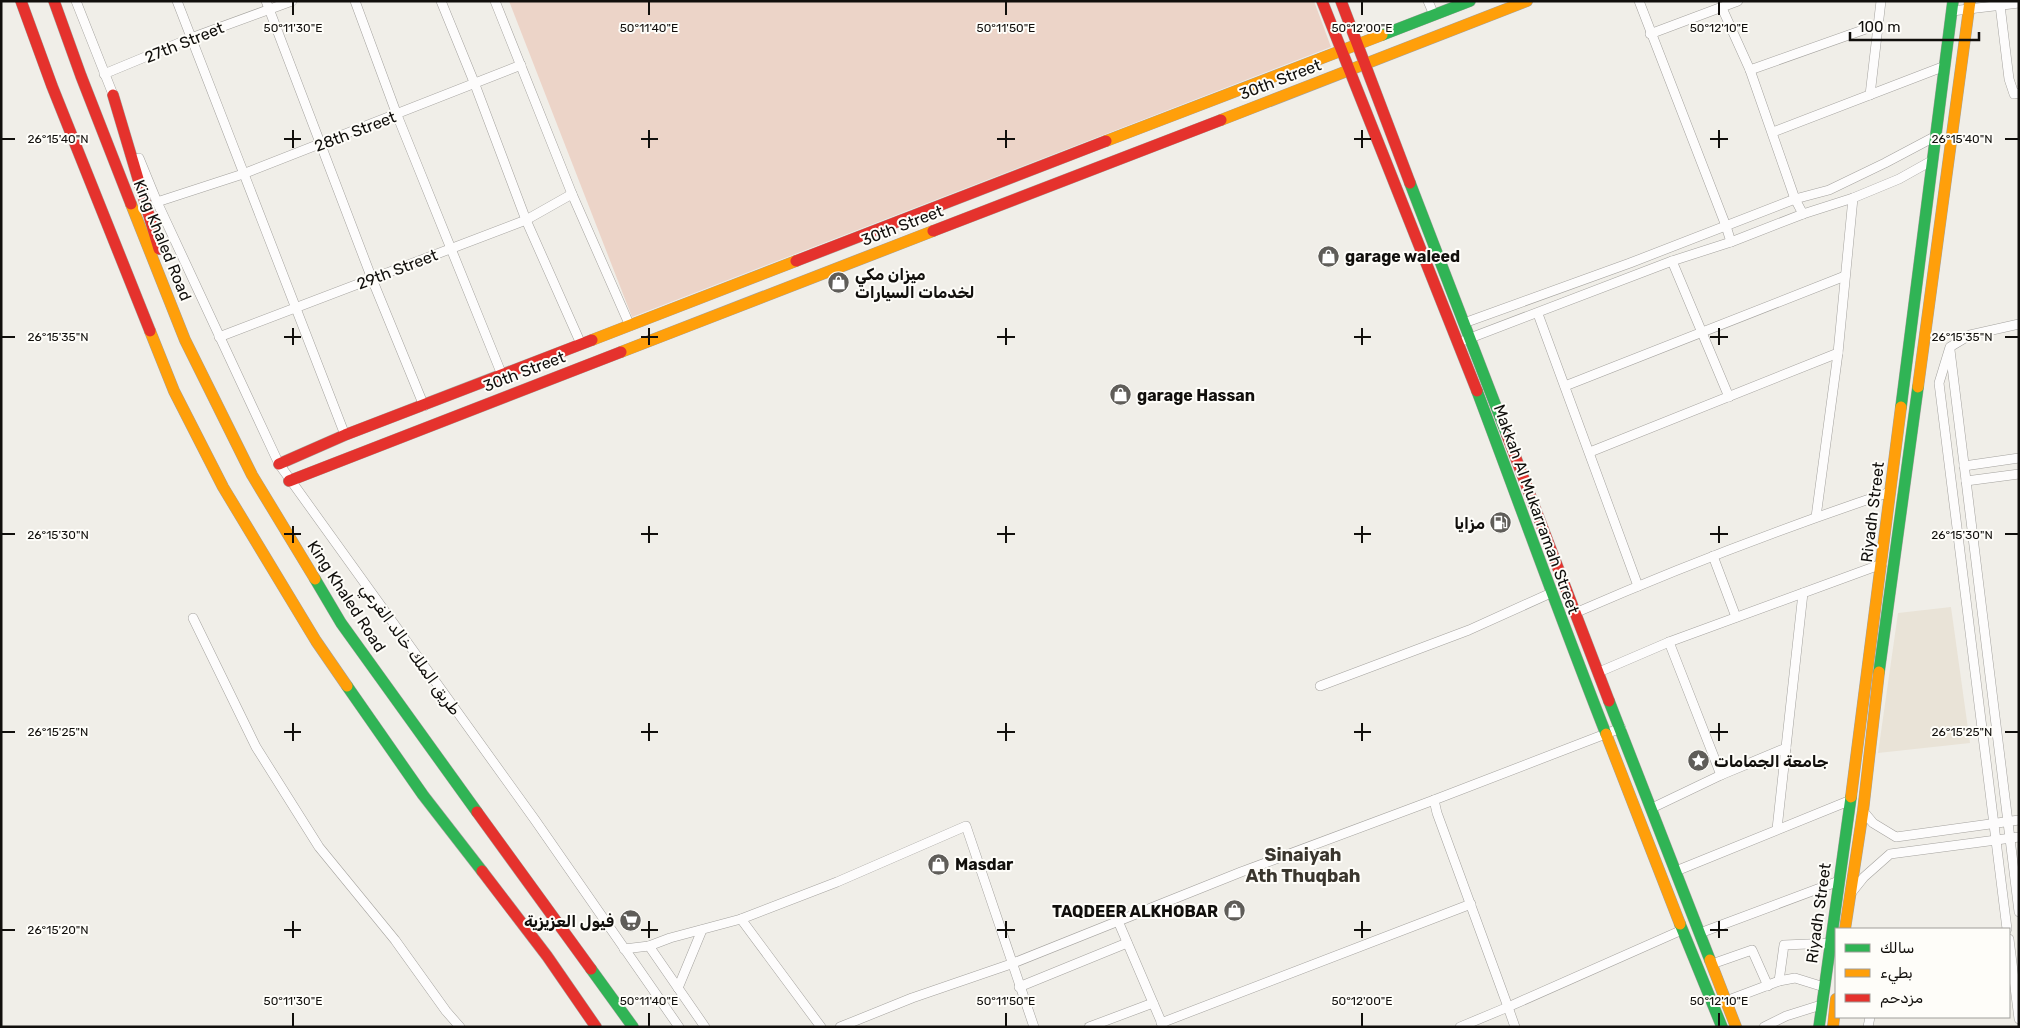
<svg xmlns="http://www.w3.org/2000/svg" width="2020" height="1028" font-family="Rubik,Vazirmatn,sans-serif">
<rect width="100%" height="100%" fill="#f0eee8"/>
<!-- built -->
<path fill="#e9e3d7" d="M 1951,607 L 1970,743 L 1878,753 L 1898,613 Z"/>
<!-- green -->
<path fill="#ecd4c8" d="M 509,1 L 1314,1 L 1331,47 L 632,317 Z"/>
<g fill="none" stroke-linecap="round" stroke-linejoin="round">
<defs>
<g id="street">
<path d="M 76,1 L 114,97"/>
<path d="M 177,1 L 345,435"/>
<path d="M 266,1 L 372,279 L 424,406"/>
<path d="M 355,1 L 397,115 L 502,375"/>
<path d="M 441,1 L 474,82 L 526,220 L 581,344"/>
<path d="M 495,1 L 572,194 L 630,326"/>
<path d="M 1428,1 L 1434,15"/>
<path d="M 1639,1 L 1726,226 L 1731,242"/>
<path d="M 2000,5 L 2009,79 L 2014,94 L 2019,93"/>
<path d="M 1722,8 L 1750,70 L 1795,199 L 1803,214"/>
<path d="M 1952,11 L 2019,3"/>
<path d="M 1650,34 L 1738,1"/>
<path d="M 1750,70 L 1877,25"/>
<path d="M 104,74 L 191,38 L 292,1"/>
<path d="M 1870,95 L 1881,1"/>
<path d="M 1773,132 L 1945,66"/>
<path d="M 139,158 L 157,202 L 279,464 L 535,820 L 679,1027"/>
<path d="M 157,202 L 243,174 L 521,65"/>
<path d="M 1672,261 L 1729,397"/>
<path d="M 1538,314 L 1638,586"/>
<path d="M 1464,323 L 1630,263 L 1795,199 L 1829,190 L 1885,163 L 1936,136"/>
<path d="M 219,337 L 526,220 L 572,194"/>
<path d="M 1465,340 L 1672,261 L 1731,242 L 1803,214 L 1853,198 L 1899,179 L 1933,160"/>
<path d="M 1950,350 L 2019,912"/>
<path d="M 1565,386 L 1845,276"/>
<path d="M 1590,452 L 1838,353"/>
<path d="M 1964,466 L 2019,458"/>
<path d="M 1966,481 L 2019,474"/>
<path d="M 1816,517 L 1838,353 L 1853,198"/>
<path d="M 1713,556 L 1736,617"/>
<path d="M 1575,613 C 1678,568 1783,528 1890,492"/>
<path d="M 193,618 L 256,747 L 319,847 L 395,940 L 446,1011 L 460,1027"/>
<path d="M 1669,642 L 1721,775"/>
<path d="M 1599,672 L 1669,642 L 1882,564"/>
<path d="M 1320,686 L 1469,630 L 1551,593"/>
<path d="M 1621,728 L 1434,800 L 1437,813 L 1508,1007 L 1682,930"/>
<path d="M 1652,808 L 1721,775 L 1786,748"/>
<path d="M 1863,811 L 1873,823 L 1896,837 L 2019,820"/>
<path d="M 1777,829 L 1803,593"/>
<path d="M 1676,871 L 1851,800"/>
<path d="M 1852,892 L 1864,877 L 1890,854 L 2019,837"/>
<path d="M 741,919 L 821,1027"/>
<path d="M 1118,921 L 1163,1026"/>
<path d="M 2007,929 L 1939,383 L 1950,347 L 1970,335 L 2019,324"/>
<path d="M 1700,933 L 1839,881"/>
<path d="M 2009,939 L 2019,1019"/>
<path d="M 624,949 L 649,946"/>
<path d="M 1712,964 L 1752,950 L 1768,986"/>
<path d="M 1779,981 L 1784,945 L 1832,943"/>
<path d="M 1019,987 L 1127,943"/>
<path d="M 678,988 L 702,930"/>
<path d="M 1726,1001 L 1779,981 L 1795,978 L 1824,987"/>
<path d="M 1161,1023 L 1471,904"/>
<path d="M 705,1027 L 649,946 L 670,938 L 741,919 L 837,882 L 966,826 L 1034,1027"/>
<path d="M 840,1027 L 912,998 L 1011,964 L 1241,872 L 1434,800"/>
<path d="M 1089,1027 L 1153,1003"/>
<path d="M 1460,1027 L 1508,1007 L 1515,1027"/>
<path d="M 1764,1027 L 1786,1016 L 1821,1005"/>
<path d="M 1868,1027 L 1870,1017"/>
</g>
<g id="fast">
<path d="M 1382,35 L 1470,1"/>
<path d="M 1410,183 L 1507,435"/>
<path d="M 1477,391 C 1520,505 1561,620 1606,734"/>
<path d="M 1901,407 L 1953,1"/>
<path d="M 315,579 L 341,623 L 477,812"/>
<path d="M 1879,672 L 1918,387"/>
<path d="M 347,686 L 423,795 L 482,871"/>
<path d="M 1609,701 L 1710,960"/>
<path d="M 1680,924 L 1722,1027"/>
<path d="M 591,969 L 633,1027"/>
<path d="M 1819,1027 L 1851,797"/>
</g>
<g id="slow">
<path d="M 1221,120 L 1527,1"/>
<path d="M 1106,141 L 1382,35"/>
<path d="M 131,204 L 185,340 L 252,475 L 315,579"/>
<path d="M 150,331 L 174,391 L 223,487 L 316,641 L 347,686"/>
<path d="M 592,340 L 796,261"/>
<path d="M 621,352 L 933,231"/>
<path d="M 1918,387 L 1970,1"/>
<path d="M 1606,734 L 1680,924"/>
<path d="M 1851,797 L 1901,407"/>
<path d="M 1845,929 L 1863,811 L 1879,672"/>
<path d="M 1710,960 L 1736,1027"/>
<path d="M 1833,1027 L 1836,999"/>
</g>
<g id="jam">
<path d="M 21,1 L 52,86 L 150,331"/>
<path d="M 54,1 L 81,76 L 131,204"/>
<path d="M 1322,1 L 1477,391"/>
<path d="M 1341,1 L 1410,183"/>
<path d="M 113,95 L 159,249"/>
<path d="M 933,231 L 1221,120"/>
<path d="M 796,261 L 1106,141"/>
<path d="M 1507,435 L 1609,701"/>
<path d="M 279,464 L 345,435 L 592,340"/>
<path d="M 289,481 L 621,352"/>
<path d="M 477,812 L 591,969"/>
<path d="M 482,871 L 547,956 L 596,1027"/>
</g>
</defs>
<!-- street casing -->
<use href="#street" stroke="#a4a29e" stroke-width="10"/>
<!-- fast casing -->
<use href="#fast" stroke="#a4a29e" stroke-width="12"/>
<!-- slow casing -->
<use href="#slow" stroke="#a4a29e" stroke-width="12"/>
<!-- jam casing -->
<use href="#jam" stroke="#a4a29e" stroke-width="12"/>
<!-- street -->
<use href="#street" stroke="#fdfcfc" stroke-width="9"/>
<!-- fast -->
<use href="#fast" stroke="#30b455" stroke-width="11"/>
<!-- slow -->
<use href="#slow" stroke="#ff9f0a" stroke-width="11"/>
<!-- jam -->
<use href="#jam" stroke="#e5322d" stroke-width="11"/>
</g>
<!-- ticks -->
<path fill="none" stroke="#110f0c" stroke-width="2" d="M 293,2 L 293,15M 649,2 L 649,15M 1006,2 L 1006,15M 1362,2 L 1362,15M 1719,2 L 1719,15M 293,130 L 293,148M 649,130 L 649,148M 1006,130 L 1006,148M 1362,130 L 1362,148M 1719,130 L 1719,148M 2,139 L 15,139M 284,139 L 301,139M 641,139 L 658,139M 997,139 L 1015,139M 1354,139 L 1371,139M 1710,139 L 1728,139M 2005,139 L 2018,139M 293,328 L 293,345M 649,328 L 649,345M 1006,328 L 1006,345M 1362,328 L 1362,345M 1719,328 L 1719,345M 2,337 L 15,337M 284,337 L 301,337M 641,337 L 658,337M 997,337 L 1015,337M 1354,337 L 1371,337M 1710,337 L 1728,337M 2005,337 L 2018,337M 293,526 L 293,543M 649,526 L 649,543M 1006,526 L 1006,543M 1362,526 L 1362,543M 1719,526 L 1719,543M 2,534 L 15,534M 284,534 L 301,534M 641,534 L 658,534M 997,534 L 1015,534M 1354,534 L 1371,534M 1710,534 L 1728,534M 2005,534 L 2018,534M 293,723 L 293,741M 649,723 L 649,741M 1006,723 L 1006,741M 1362,723 L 1362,741M 1719,723 L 1719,741M 2,732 L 15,732M 284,732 L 301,732M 641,732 L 658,732M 997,732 L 1015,732M 1354,732 L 1371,732M 1710,732 L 1728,732M 2005,732 L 2018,732M 293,921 L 293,938M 649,921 L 649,938M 1006,921 L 1006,938M 1362,921 L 1362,938M 1719,921 L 1719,938M 2,930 L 15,930M 284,930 L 301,930M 641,930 L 658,930M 997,930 L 1015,930M 1354,930 L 1371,930M 1710,930 L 1728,930M 293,1013 L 293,1026M 649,1013 L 649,1026M 1006,1013 L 1006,1026M 1362,1013 L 1362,1026M 1719,1013 L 1719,1026"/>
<!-- icons -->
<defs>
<symbol id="shop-disc" viewBox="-11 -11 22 22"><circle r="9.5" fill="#5f5d59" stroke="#fefdf9"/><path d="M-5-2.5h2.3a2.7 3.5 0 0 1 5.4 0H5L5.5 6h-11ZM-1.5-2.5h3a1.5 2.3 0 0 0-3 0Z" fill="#fff"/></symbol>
<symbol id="fuel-disc" viewBox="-11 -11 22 22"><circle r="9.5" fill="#5f5d59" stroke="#fefdf9"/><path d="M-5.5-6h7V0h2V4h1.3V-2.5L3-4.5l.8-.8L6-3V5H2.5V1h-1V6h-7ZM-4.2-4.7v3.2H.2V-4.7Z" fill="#fff"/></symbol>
<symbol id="sight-disc" viewBox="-11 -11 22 22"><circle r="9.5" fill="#5f5d59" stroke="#fefdf9"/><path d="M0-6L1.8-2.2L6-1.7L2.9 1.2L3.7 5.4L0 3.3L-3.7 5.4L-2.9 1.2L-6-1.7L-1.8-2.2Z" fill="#fff"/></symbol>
<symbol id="supermarket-disc" viewBox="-11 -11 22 22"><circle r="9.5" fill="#5f5d59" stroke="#fefdf9"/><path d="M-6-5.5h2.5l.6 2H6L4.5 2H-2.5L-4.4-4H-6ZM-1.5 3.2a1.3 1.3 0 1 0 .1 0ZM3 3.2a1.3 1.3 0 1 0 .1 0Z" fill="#fff"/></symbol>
</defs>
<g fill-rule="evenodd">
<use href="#shop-disc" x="1316" y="244" width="25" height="25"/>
<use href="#shop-disc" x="826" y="270" width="25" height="25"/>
<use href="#shop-disc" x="1108" y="382" width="25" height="25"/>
<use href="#fuel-disc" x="1488" y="510" width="25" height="25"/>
<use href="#sight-disc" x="1686" y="748" width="25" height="25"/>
<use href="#shop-disc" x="926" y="852" width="25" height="25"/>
<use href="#shop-disc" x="1222" y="898" width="25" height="25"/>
<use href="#supermarket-disc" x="618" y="908" width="25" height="25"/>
</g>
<g text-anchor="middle" stroke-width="4" stroke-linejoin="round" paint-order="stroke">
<!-- street labels -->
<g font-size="16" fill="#110f0c" stroke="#fefdf9">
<text transform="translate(184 42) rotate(-22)" y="6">27th Street</text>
<text transform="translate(1280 79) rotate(-21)" y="6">30th Street</text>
<text transform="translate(355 131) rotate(-21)" y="6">28th Street</text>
<text transform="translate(902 225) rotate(-21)" y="6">30th Street</text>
<text transform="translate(163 240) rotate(68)" y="6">King Khaled Road</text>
<text transform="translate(397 269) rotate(-21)" y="6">29th Street</text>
<text transform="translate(524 371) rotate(-21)" y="6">30th Street</text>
<text transform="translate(1537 509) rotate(70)" y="6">Makkah Al Mukarramah Street</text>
<text transform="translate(1872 512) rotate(-83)" y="6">Riyadh Street</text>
<text transform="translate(347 596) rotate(57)" y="6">King Khaled Road</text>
<text transform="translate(411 649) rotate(54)" y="6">طريق الملك خالد الفرعي</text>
<text transform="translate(1818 913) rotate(-82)" y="6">Riyadh Street</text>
</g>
<!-- poi labels -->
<g font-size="16" font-weight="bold" fill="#110f0c" stroke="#fefdf9" text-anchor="start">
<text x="1345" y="262">garage waleed</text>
<text x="855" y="280">ميزان مكي<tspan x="855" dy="18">لخدمات السيارات</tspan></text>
<text x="1137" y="401">garage Hassan</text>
<text x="1485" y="529" text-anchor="end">مزايا</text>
<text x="1714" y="767">جامعة الجمامات</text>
<text x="955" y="870">Masdar</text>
<text x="1218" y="917" text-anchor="end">TAQDEER ALKHOBAR</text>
<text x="614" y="927" text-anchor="end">فيول العزيزية</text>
</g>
<!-- neighbourhood labels -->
<g font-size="18" font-weight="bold" fill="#3a362e" stroke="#fefdf9">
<text x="1303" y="861">Sinaiyah<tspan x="1303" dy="21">Ath Thuqbah</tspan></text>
</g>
</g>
<g font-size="12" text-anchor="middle" fill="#110f0c" stroke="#fefdf9" stroke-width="4" stroke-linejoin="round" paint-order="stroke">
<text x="293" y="32">50°11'30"E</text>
<text x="649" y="32">50°11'40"E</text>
<text x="1006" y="32">50°11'50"E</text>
<text x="1362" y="32">50°12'00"E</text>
<text x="1719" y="32">50°12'10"E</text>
<text x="58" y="143">26°15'40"N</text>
<text x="1962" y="143">26°15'40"N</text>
<text x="58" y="341">26°15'35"N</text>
<text x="1962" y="341">26°15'35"N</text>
<text x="58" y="539">26°15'30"N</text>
<text x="1962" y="539">26°15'30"N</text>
<text x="58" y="736">26°15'25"N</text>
<text x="1962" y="736">26°15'25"N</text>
<text x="58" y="934">26°15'20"N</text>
<text x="293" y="1005">50°11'30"E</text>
<text x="649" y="1005">50°11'40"E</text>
<text x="1006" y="1005">50°11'50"E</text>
<text x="1362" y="1005">50°12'00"E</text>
<text x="1719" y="1005">50°12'10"E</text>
</g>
<!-- border -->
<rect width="2020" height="1028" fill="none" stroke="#110f0c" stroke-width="5"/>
<!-- legend -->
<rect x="1835" y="928" width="175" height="90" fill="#fefdf9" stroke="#9f9e9a"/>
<rect x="1845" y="944" width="25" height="8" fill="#30b455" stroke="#9f9e9a"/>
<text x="1880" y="953" font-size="15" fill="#110f0c">سالك</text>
<rect x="1845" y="969" width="25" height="8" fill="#ff9f0a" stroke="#9f9e9a"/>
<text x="1880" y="978" font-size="15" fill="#110f0c">بطيء</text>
<rect x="1845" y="994" width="25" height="8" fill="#e5322d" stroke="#9f9e9a"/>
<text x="1880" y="1003" font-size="15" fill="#110f0c">مزدحم</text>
<!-- scale -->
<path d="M1850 32v8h129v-8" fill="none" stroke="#110f0c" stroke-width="2.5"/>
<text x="1858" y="32" font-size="15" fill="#110f0c" stroke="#fefdf9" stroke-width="4" paint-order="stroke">100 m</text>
</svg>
